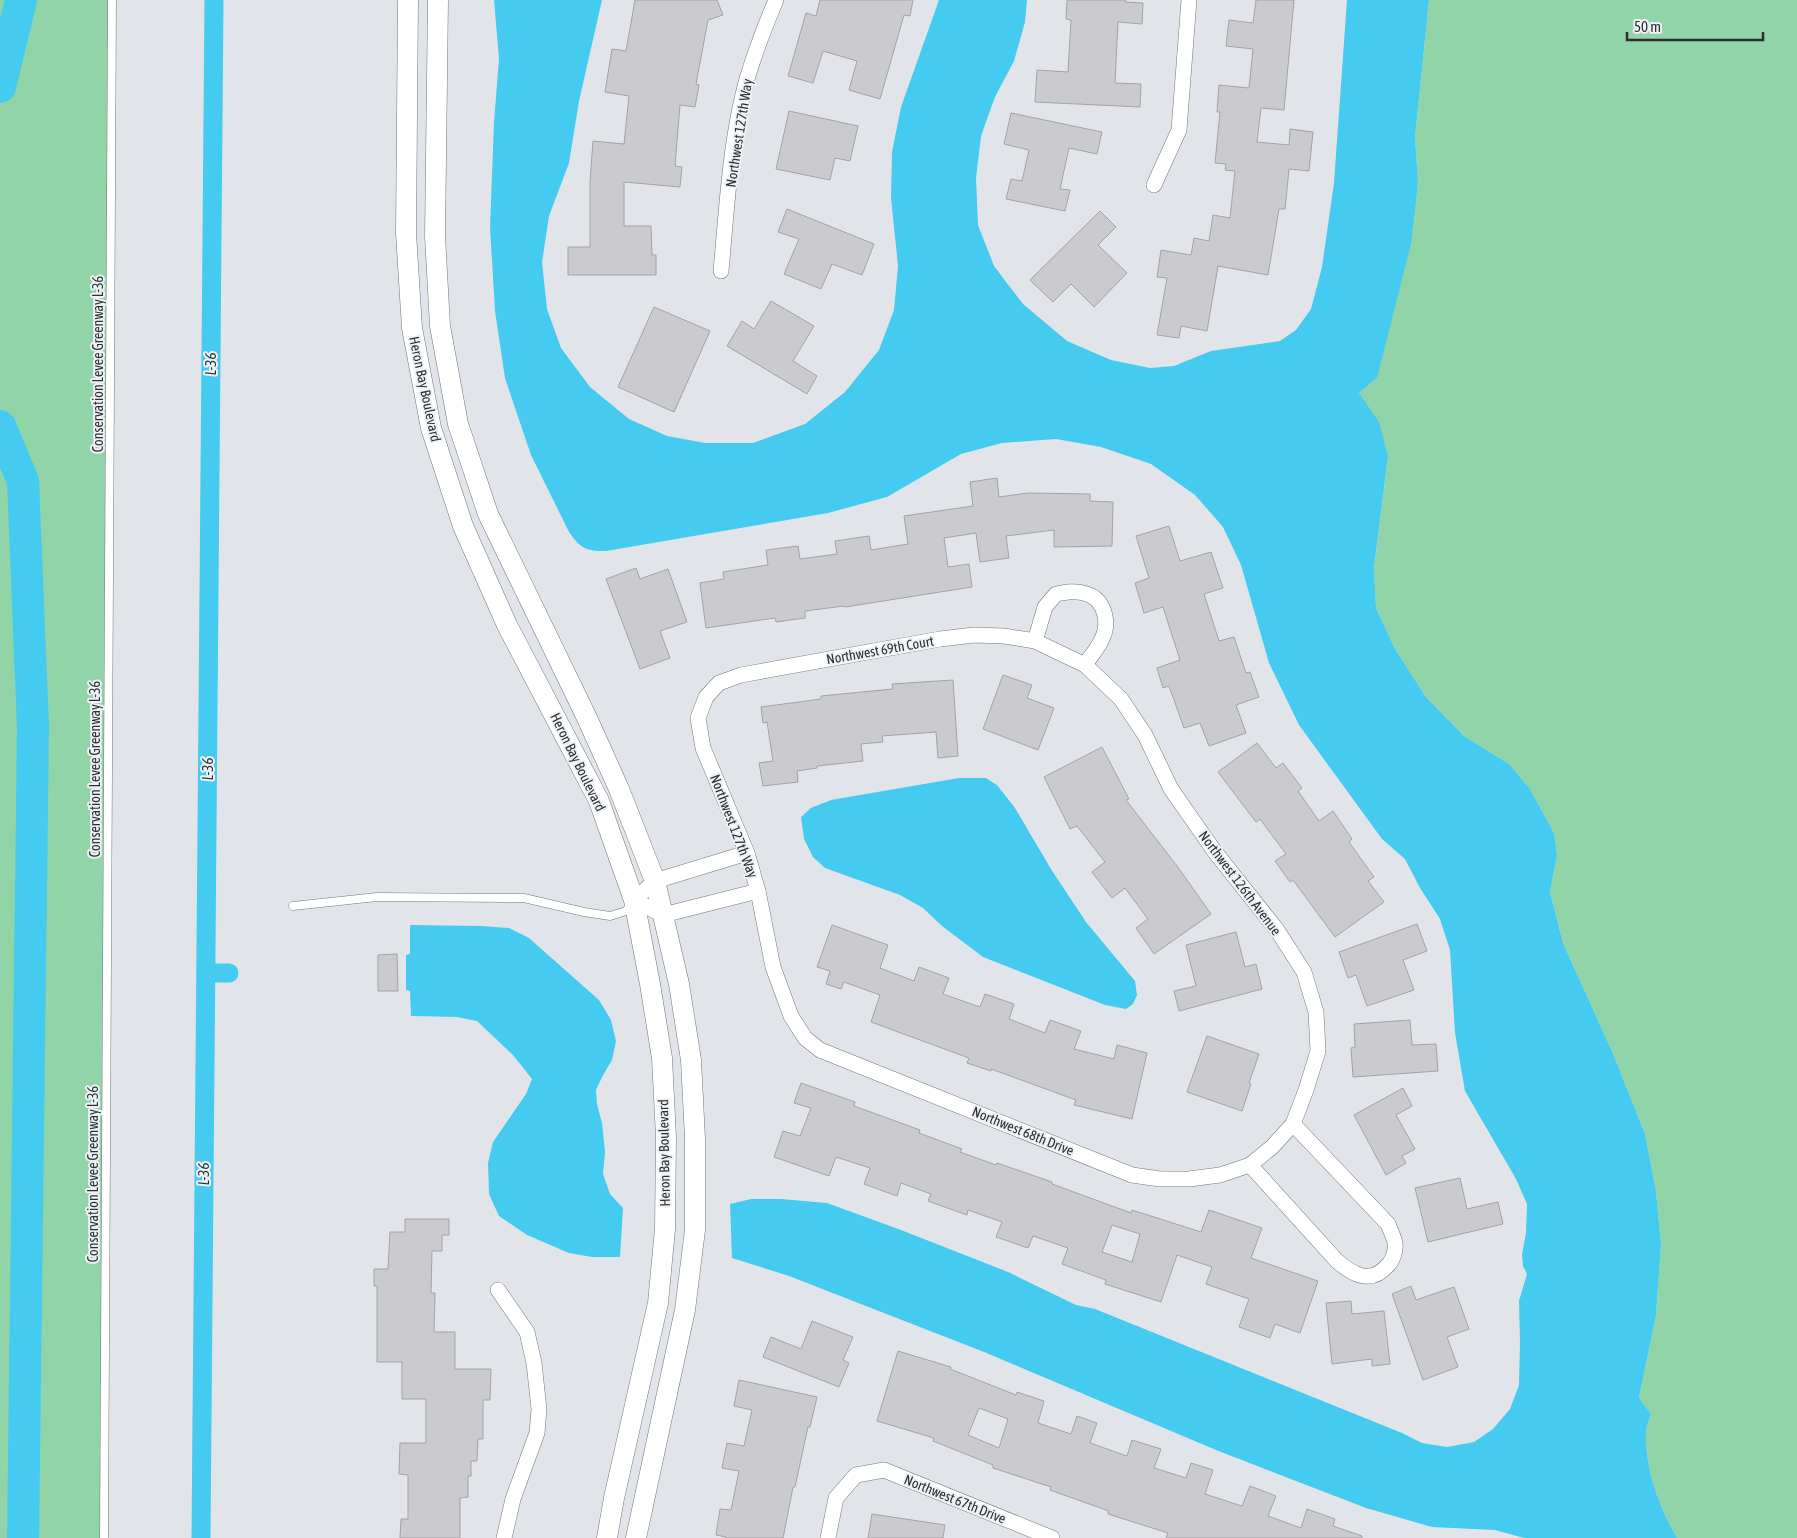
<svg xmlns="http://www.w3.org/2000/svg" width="1797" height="1538" font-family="'Asap Condensed',sans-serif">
<rect width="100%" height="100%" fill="#e1e5e9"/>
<!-- green -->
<g fill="#90d4a8">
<path d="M 0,0 L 112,0 L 104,1538 L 0,1538 Z"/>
<path d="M 1429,0 L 1797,0 L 1797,1538 L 1677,1538 C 1659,1506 1645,1470 1646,1433 C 1646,1427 1649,1420 1651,1414 L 1639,1398 L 1656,1315 L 1661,1245 L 1656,1191 L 1645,1134 L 1614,1056 L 1563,943 L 1550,892 L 1557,855 L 1554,833 L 1530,789 L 1509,764 L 1464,736 L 1426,697 L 1395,649 L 1376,608 L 1374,569 L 1388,456 L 1359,393 L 1377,378 L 1418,182 L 1415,137 Z"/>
</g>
<!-- water -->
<g fill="#44cbef">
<path d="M 494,0 L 602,0 L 579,101 L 569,163 L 549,216 L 542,262 L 547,309 L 561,348 L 590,387 L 629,419 L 667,436 L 705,443 L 753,443 L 805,424 L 845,392 L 879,350 L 894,310 L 898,266 L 891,198 L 892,152 L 901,107 L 939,0 L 1027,0 L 1025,22 L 1014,61 L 995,97 L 981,136 L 976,178 L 978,225 L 994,266 L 1023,304 L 1067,341 L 1111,360 L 1150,368 L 1174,366 L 1211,351 L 1280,341 L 1296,330 L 1311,309 L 1322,267 L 1334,183 L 1347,0 L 1429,0 L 1415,137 L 1418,182 L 1411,244 L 1377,378 L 1359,393 L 1379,422 L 1388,456 L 1374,568 L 1376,608 L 1395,649 L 1426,697 L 1464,736 L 1509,764 L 1530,789 L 1554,833 L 1557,855 L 1550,892 L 1563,943 L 1614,1056 L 1645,1134 L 1656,1191 L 1661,1245 L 1656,1315 L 1639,1398 L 1651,1414 C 1649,1420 1646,1427 1646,1433 C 1645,1470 1659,1506 1677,1538 L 1524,1538 L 1495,1530 L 1432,1527 L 1366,1508 L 1216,1450 L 984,1352 L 789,1276 L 732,1258 L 730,1204 L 751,1199 L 781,1199 L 827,1203 L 901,1230 L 1008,1272 L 1076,1305 L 1095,1309 L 1402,1433 L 1422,1443 L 1447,1447 L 1474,1442 L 1493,1429 L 1510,1409 L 1519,1385 L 1520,1343 L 1519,1301 L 1527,1274 L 1523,1266 L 1522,1254 L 1526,1233 L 1527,1204 L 1516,1179 L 1465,1091 L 1455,1033 L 1450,950 L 1440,919 L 1420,888 L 1405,859 L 1382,839 L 1299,725 L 1269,663 L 1241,565 L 1223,527 L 1195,495 L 1151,464 L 1101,447 L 1056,439 L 1002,443 L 961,454 L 887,497 L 828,513 L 606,551 C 586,551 581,549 569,532 L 531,455 L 505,378 L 495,311 L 490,227 L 494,122 L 499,59 Z"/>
<path d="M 959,778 L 986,778 L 997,785 L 1015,808 L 1051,869 L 1086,922 L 1135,981 L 1137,995 L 1133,1004 L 1126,1009 L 1105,1005 L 983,957 L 942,926 L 923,908 L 900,895 L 825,868 L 813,857 L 804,839 L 801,817 L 811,808 L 831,800 Z"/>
<path d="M 410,925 L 481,926 L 509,928 L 529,938 L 599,1000 L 611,1020 L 616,1041 L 612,1060 L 602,1077 L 596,1090 L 597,1104 L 602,1123 L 605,1152 L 603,1174 L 610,1194 L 623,1208 L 620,1257 L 592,1257 L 569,1253 L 527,1235 L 499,1216 L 489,1194 L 488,1163 L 493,1142 L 526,1094 L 532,1079 L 513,1055 L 477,1021 L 457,1017 L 411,1016 L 410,991 L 406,990 L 406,955 L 410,954 Z"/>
</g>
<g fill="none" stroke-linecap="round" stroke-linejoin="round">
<!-- canal -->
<g stroke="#44cbef" stroke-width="19">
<path d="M 206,973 L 229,973"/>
<path d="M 201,1538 L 214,0"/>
</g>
<!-- river -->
<g stroke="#44cbef" stroke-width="32">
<path d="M 0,87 L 21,0"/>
<path d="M 0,426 L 23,481 L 33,727 L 23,1538"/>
</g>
</g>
<!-- building -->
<g fill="#cbcace" stroke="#a4a2a7" fill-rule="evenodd">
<path d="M 635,0 L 717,0 L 723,15 L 708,20 L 696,84 L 699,85 L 695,107 L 680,105 L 675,166 L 682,167 L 680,187 L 624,182 L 624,226 L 651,226 L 652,255 L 656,255 L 656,275 L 568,275 L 568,247 L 590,247 L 590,182 L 593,141 L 624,144 L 629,96 L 605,92 L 612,49 L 626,51 Z"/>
<path d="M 820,0 L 913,0 L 910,16 L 904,15 L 880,99 L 849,90 L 857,61 L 823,51 L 813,83 L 788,76 L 806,13 L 816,16 Z"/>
<path d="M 1067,0 L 1126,0 L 1125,2 L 1143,3 L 1142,24 L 1118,22 L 1115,83 L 1141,84 L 1140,107 L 1035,102 L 1037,70 L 1068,72 L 1071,20 L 1066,19 Z"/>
<path d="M 1256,0 L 1294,0 L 1284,110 L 1261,108 L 1257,142 L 1289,145 L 1290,129 L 1313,132 L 1309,171 L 1289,169 L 1285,209 L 1279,209 L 1268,275 L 1218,266 L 1207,331 L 1181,326 L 1179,338 L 1157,335 L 1167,278 L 1157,277 L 1161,250 L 1191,255 L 1194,238 L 1209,241 L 1213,215 L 1230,218 L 1235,171 L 1225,170 L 1226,164 L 1215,163 L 1220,112 L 1217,112 L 1219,85 L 1249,88 L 1253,49 L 1226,46 L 1229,20 L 1253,23 Z"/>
<path d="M 789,111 L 858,126 L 850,161 L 835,158 L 830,180 L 776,169 Z"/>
<path d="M 1011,113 L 1102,132 L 1097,154 L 1069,148 L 1060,189 L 1070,190 L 1065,211 L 1006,199 L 1011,179 L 1022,181 L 1029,150 L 1004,144 Z"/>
<path d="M 787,209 L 874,244 L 862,275 L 832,264 L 821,289 L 784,274 L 799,239 L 778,232 Z"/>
<path d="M 1100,211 L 1116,227 L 1098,245 L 1127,273 L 1094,307 L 1071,284 L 1053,302 L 1030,280 Z"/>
<path d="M 771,301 L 814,326 L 793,361 L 817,376 L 807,394 L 727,346 L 742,321 L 754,329 Z"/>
<path d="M 654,307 L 710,331 L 674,412 L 618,387 Z"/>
<path d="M 997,478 L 999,497 L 1028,493 L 1090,494 L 1090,501 L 1113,502 L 1112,546 L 1054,547 L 1054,530 L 1006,536 L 1009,558 L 980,562 L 976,533 L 944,538 L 948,567 L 969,564 L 972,587 L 845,607 L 844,606 L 805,611 L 805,618 L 776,622 L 775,618 L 706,628 L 700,583 L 724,579 L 723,572 L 768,565 L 766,550 L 798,546 L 800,559 L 837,554 L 835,541 L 869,536 L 871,550 L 908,544 L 904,516 L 973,506 L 970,482 Z"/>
<path d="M 1169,526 L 1180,561 L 1211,552 L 1223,588 L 1204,594 L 1219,641 L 1234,637 L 1246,673 L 1250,672 L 1259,697 L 1236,705 L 1246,733 L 1209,746 L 1200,723 L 1184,728 L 1169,686 L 1163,688 L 1157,668 L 1180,660 L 1163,607 L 1144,613 L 1135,583 L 1149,578 L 1136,536 Z"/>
<path d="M 636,568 L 640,579 L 668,569 L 687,622 L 660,631 L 670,658 L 640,669 L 606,579 Z"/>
<path d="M 1003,675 L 1032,685 L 1027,698 L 1054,708 L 1038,750 L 983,729 Z"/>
<path d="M 953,680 L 958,756 L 938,758 L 936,732 L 882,736 L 883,742 L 861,744 L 863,761 L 817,766 L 817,768 L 797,771 L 798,782 L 763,786 L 759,763 L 773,761 L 767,722 L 763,723 L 761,707 L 821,699 L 821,696 L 893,689 L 892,684 Z"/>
<path d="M 1257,743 L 1276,768 L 1283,763 L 1302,788 L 1298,791 L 1319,821 L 1333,811 L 1352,839 L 1349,842 L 1374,877 L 1368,881 L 1384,902 L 1335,937 L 1293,880 L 1290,882 L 1275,861 L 1286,854 L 1260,819 L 1256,822 L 1218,772 Z"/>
<path d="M 1102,747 L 1129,799 L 1126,800 L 1177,866 L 1211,914 L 1154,954 L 1136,928 L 1148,919 L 1125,888 L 1112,898 L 1092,872 L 1105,862 L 1077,826 L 1070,829 L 1044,777 Z"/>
<path d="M 1417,924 L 1427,951 L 1403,960 L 1414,990 L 1367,1006 L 1356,975 L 1348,978 L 1339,952 Z"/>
<path d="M 832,925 L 888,945 L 880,968 L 914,981 L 919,967 L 949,978 L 943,994 L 980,1007 L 985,994 L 1014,1004 L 1009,1019 L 1045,1033 L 1050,1020 L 1081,1031 L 1074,1049 L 1114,1059 L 1117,1045 L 1147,1053 L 1132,1119 L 1074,1105 L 1076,1100 L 991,1069 L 991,1071 L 967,1063 L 969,1058 L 871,1022 L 880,995 L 844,982 L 841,989 L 826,984 L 830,971 L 817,967 Z"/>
<path d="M 1236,932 L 1245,967 L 1256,964 L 1262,989 L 1179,1011 L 1174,991 L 1196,986 L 1186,945 Z"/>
<path d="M 397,954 L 398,991 L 378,991 L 378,955 Z"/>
<path d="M 1410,1020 L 1412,1045 L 1436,1044 L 1438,1071 L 1353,1077 L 1351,1048 L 1355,1047 L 1354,1024 Z"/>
<path d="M 1207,1036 L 1259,1054 L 1249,1083 L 1251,1084 L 1242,1111 L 1187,1092 Z"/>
<path d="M 801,1083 L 855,1102 L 854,1106 L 920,1130 L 919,1133 L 962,1149 L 960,1152 L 996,1165 L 997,1163 L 1052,1182 L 1052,1184 L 1131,1213 L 1132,1210 L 1201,1232 L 1209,1210 L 1262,1228 L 1251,1258 L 1318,1281 L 1300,1333 L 1275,1324 L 1270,1338 L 1239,1327 L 1249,1299 L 1206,1284 L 1212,1267 L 1177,1255 L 1161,1302 L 1105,1284 L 1106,1280 L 1062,1264 L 1068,1248 L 1033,1236 L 1028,1248 L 996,1237 L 1002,1222 L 968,1210 L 967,1215 L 928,1201 L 931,1194 L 901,1183 L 897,1196 L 864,1184 L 870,1168 L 836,1157 L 829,1176 L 774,1157 L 783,1131 L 800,1136 L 811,1108 L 794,1103 ZM 1112,1225 L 1140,1234 L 1132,1262 L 1102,1252 Z"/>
<path d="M 1403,1088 L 1412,1106 L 1396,1115 L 1415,1149 L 1402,1156 L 1406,1163 L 1386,1175 L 1354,1115 Z"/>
<path d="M 1460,1178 L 1467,1209 L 1498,1202 L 1503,1224 L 1428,1242 L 1415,1188 Z"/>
<path d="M 405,1219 L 449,1219 L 449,1235 L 442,1235 L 442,1251 L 432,1251 L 431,1293 L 435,1293 L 434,1332 L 455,1332 L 455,1369 L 491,1369 L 490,1400 L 483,1400 L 483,1439 L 478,1439 L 477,1461 L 471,1461 L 471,1476 L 468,1476 L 468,1497 L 460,1498 L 460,1538 L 400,1538 L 401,1519 L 408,1519 L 408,1475 L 399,1474 L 400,1443 L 426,1443 L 426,1399 L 402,1399 L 402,1362 L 377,1362 L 377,1286 L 374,1286 L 374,1269 L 388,1269 L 390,1232 L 405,1232 Z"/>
<path d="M 1411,1286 L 1416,1300 L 1454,1287 L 1469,1329 L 1447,1337 L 1458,1367 L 1423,1380 L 1392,1294 Z"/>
<path d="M 1351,1301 L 1352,1314 L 1384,1311 L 1390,1364 L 1372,1366 L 1372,1359 L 1332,1364 L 1326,1303 Z"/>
<path d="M 812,1321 L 853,1337 L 843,1360 L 849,1363 L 839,1387 L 763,1357 L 771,1337 L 801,1349 Z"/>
<path d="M 898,1351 L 951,1367 L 950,1369 L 1016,1395 L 1017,1392 L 1044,1401 L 1038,1423 L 1071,1434 L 1077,1416 L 1097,1423 L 1090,1443 L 1127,1456 L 1132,1440 L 1161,1449 L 1154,1468 L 1186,1478 L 1191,1463 L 1213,1470 L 1205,1494 L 1242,1506 L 1250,1486 L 1276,1496 L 1268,1516 L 1301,1528 L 1307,1509 L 1335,1519 L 1333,1526 L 1362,1536 L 1362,1538 L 1166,1538 L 1168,1533 L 1108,1514 L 1109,1511 L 1050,1490 L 1051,1487 L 993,1468 L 993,1465 L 933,1441 L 934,1438 L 877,1421 ZM 979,1408 L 1008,1419 L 999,1448 L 968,1435 Z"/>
<path d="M 739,1380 L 817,1397 L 810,1427 L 808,1427 L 795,1487 L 793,1487 L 783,1538 L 726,1538 L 726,1537 L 716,1535 L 720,1509 L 731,1510 L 739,1471 L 722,1468 L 727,1443 L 744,1446 L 752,1410 L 734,1406 Z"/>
<path d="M 872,1514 L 945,1525 L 943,1538 L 868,1538 Z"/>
</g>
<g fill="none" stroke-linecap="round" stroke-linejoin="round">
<defs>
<g id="service">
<path d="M 293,906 L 377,897 L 524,898 L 584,912 L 610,916 L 626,911 L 631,904"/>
<path d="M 104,1538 L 112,0"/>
</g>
<g id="minor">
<path d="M 1154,185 L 1179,130 L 1189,0"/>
<path d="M 721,271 C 727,207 730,140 747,79 C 755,52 765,26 776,0"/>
<path d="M 974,635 L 1004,636 L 1035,641 L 1085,665 L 1121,699 L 1145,735 L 1171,789 L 1215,852 L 1277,930 L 1304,972 L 1316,1012 L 1318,1051 L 1306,1090 L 1293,1124 L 1272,1147 L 1250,1165 L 1220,1175 L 1189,1179 L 1160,1179 L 1132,1175 L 820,1050 L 805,1038 L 791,1016 L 773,967 L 758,891 L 747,853 L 703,748 L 698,718 L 706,697 L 719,683 L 741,675 L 940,639 Z"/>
<path d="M 1035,641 L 1045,607 L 1056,594 C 1066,592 1076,590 1087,594 C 1105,600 1110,623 1102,639 C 1098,648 1090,657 1085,665"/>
<path d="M 747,853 L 655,881 L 634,900 L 663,915 L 758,891"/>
<path d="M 1250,1165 L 1337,1261 C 1353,1275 1371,1285 1388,1265 C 1393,1260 1396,1251 1395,1243 C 1394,1237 1390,1230 1388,1224 L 1293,1124"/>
<path d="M 498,1290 L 527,1332 L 534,1363 L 539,1409 L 537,1433 L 513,1499 L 504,1538"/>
<path d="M 828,1538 L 836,1498 L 856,1475 L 884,1470 L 1052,1538"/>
</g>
<g id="tertiary">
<path d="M 408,0 L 406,233 L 412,328 L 431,428 L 463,526 L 507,625 L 599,801 L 634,900 L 650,984 L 662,1058 L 666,1137 L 665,1229 L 658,1303 L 614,1498 L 607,1538"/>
<path d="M 438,0 L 435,236 L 440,326 L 458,424 L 488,514 L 587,718 L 619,789 L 655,881 L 679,984 L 691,1060 L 695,1139 L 695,1230 L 685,1310 L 636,1538"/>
</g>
</defs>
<!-- service casing -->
<use href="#service" stroke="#737679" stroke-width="9"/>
<!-- minor casing -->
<use href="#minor" stroke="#737679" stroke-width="16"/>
<!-- tertiary casing -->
<use href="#tertiary" stroke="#737679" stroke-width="21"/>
<!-- service -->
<use href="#service" stroke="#fff" stroke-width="8"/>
<!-- minor -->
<use href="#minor" stroke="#fff" stroke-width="15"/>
<!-- tertiary -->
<use href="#tertiary" stroke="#fff" stroke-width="20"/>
</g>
<g text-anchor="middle" stroke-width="4" stroke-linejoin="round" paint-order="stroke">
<!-- street labels -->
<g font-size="14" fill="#2c2e2f" stroke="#eef2f6">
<text transform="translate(739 133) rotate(-81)" y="5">Northwest 127th Way</text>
<text transform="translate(98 364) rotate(-90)" y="5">Conservation Levee Greenway L-36</text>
<text transform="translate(425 389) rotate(78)" y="5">Heron Bay Boulevard</text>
<text transform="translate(880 650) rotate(-10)" y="5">Northwest 69th Court</text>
<text transform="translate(578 762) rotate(64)" y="5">Heron Bay Boulevard</text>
<text transform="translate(95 769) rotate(-90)" y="5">Conservation Levee Greenway L-36</text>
<text transform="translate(734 826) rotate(69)" y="5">Northwest 127th Way</text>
<text transform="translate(1240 883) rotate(53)" y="5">Northwest 126th Avenue</text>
<text transform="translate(1023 1131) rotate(22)" y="5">Northwest 68th Drive</text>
<text transform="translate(664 1153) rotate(-91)" y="5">Heron Bay Boulevard</text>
<text transform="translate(93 1174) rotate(-90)" y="5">Conservation Levee Greenway L-36</text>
<text transform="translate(955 1499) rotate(22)" y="5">Northwest 67th Drive</text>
</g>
<!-- water labels -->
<g font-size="15" font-style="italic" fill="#1b3138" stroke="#eef2f6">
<text transform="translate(211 364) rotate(-90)" y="5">L-36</text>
<text transform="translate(208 769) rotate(-90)" y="5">L-36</text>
<text transform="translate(204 1174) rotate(-90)" y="5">L-36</text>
</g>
</g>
<!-- scale -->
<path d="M1627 32v8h136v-8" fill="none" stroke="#2c2e2f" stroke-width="2.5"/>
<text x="1634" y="32" font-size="15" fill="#2c2e2f" stroke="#eef2f6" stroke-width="4" paint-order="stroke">50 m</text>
</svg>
